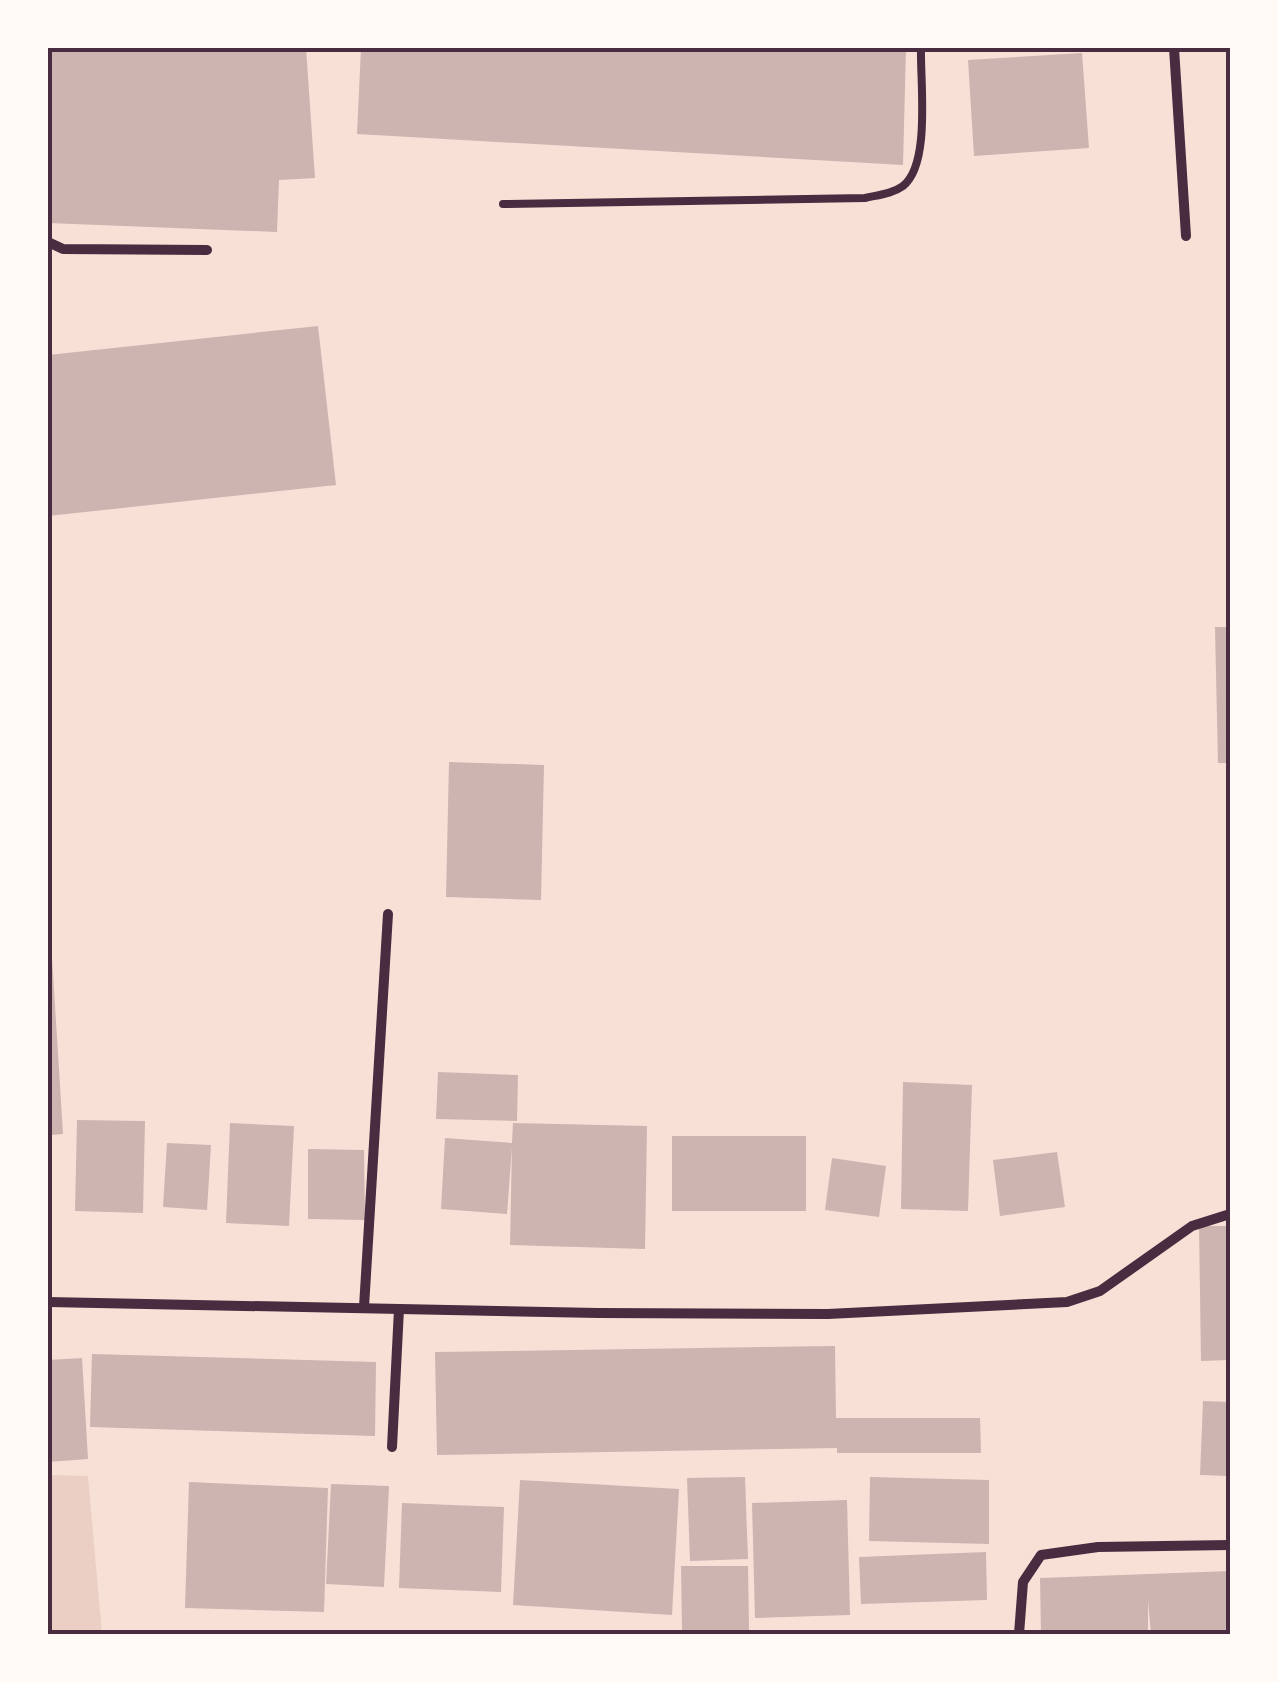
<svg xmlns="http://www.w3.org/2000/svg" width="1278" height="1682" font-family="'Asap Condensed',sans-serif">
<rect width="100%" height="100%" fill="#f7e1d7"/>
<!-- green -->
<path fill="#ebcfc5" d="M 48,1475 L 88,1476 L 102,1634 L 48,1634 Z"/>
<!-- building -->
<g fill="#ccb4b1">
<path d="M 52,48 L 306,48 L 315,178 L 279,180 L 277,232 L 48,223 L 48,57 L 51,57 Z"/>
<path d="M 361,48 L 906,48 L 903,165 L 357,134 Z"/>
<path d="M 1082,53 L 1089,148 L 974,156 L 968,60 Z"/>
<path d="M 318,326 L 336,485 L 48,516 L 48,355 Z"/>
<path d="M 1215,627 L 1230,627 L 1230,763 L 1218,763 Z"/>
<path d="M 449,762 L 544,765 L 541,900 L 446,897 Z"/>
<path d="M 48,925 L 50,925 L 63,1134 L 51,1135 L 50,1145 L 48,1145 Z"/>
<path d="M 438,1072 L 518,1075 L 517,1121 L 436,1119 Z"/>
<path d="M 903,1082 L 972,1085 L 968,1211 L 901,1209 Z"/>
<path d="M 77,1120 L 145,1121 L 143,1213 L 75,1211 Z"/>
<path d="M 230,1123 L 294,1126 L 289,1226 L 226,1223 Z"/>
<path d="M 513,1123 L 647,1126 L 645,1249 L 510,1245 L 512,1147 L 507,1214 L 441,1209 L 445,1138 L 512,1143 Z"/>
<rect x="672" y="1136" width="134" height="75"/>
<path d="M 167,1143 L 211,1145 L 207,1210 L 163,1207 Z"/>
<path d="M 308,1149 L 364,1150 L 365,1220 L 308,1219 Z"/>
<path d="M 1057,1152 L 1065,1207 L 1000,1216 L 993,1160 Z"/>
<path d="M 832,1158 L 886,1166 L 879,1217 L 825,1210 Z"/>
<path d="M 1199,1226 L 1230,1226 L 1230,1360 L 1201,1361 Z"/>
<path d="M 835,1346 L 836,1418 L 980,1418 L 981,1453 L 837,1453 L 837,1448 L 437,1455 L 435,1352 Z"/>
<path d="M 92,1354 L 376,1362 L 375,1436 L 90,1427 Z"/>
<path d="M 82,1358 L 88,1459 L 48,1462 L 48,1360 Z"/>
<path d="M 1203,1401 L 1230,1402 L 1230,1476 L 1200,1475 Z"/>
<path d="M 745,1477 L 748,1559 L 690,1561 L 687,1478 Z"/>
<path d="M 870,1477 L 989,1480 L 989,1544 L 869,1541 Z"/>
<path d="M 520,1480 L 679,1489 L 672,1615 L 513,1605 Z"/>
<path d="M 189,1482 L 328,1488 L 324,1612 L 185,1608 Z"/>
<path d="M 331,1484 L 389,1486 L 384,1587 L 326,1584 Z"/>
<path d="M 847,1500 L 850,1615 L 755,1618 L 752,1503 Z"/>
<path d="M 402,1503 L 504,1507 L 501,1592 L 399,1588 Z"/>
<path d="M 986,1552 L 987,1600 L 861,1604 L 859,1557 Z"/>
<path d="M 681,1566 L 748,1566 L 749,1630 L 682,1630 Z"/>
<path d="M 1230,1571 L 1230,1634 L 1151,1634 L 1148,1600 L 1148,1634 L 1041,1634 L 1040,1578 Z"/>
</g>
<g fill="none" stroke-linecap="round" stroke-linejoin="round">
<!-- service -->
<path stroke="#4a2c40" stroke-width="8" d="M 503,204 L 865,198 C 878,195 892,194 903,186 C 931,164 920,82 921,48"/>
<!-- minor -->
<g stroke="#4a2c40" stroke-width="10">
<path d="M 1174,48 L 1186,236"/>
<path d="M 48,242 L 63,249 L 207,250"/>
<path d="M 48,1302 L 598,1313 L 828,1314 L 1067,1302 L 1100,1291 L 1192,1226 L 1230,1214"/>
<path d="M 364,1307 L 388,914"/>
<path d="M 392,1447 L 399,1309"/>
<path d="M 1019,1634 L 1023,1582 L 1041,1555 L 1098,1547 L 1230,1545"/>
</g>
</g>
<!-- border -->
<rect width="1278" height="1682" fill="none" stroke="#fffaf5" stroke-width="100"/>
<rect x="50" y="50" width="1178" height="1582" fill="none" stroke="#4a2c40" stroke-width="4"/>
</svg>
